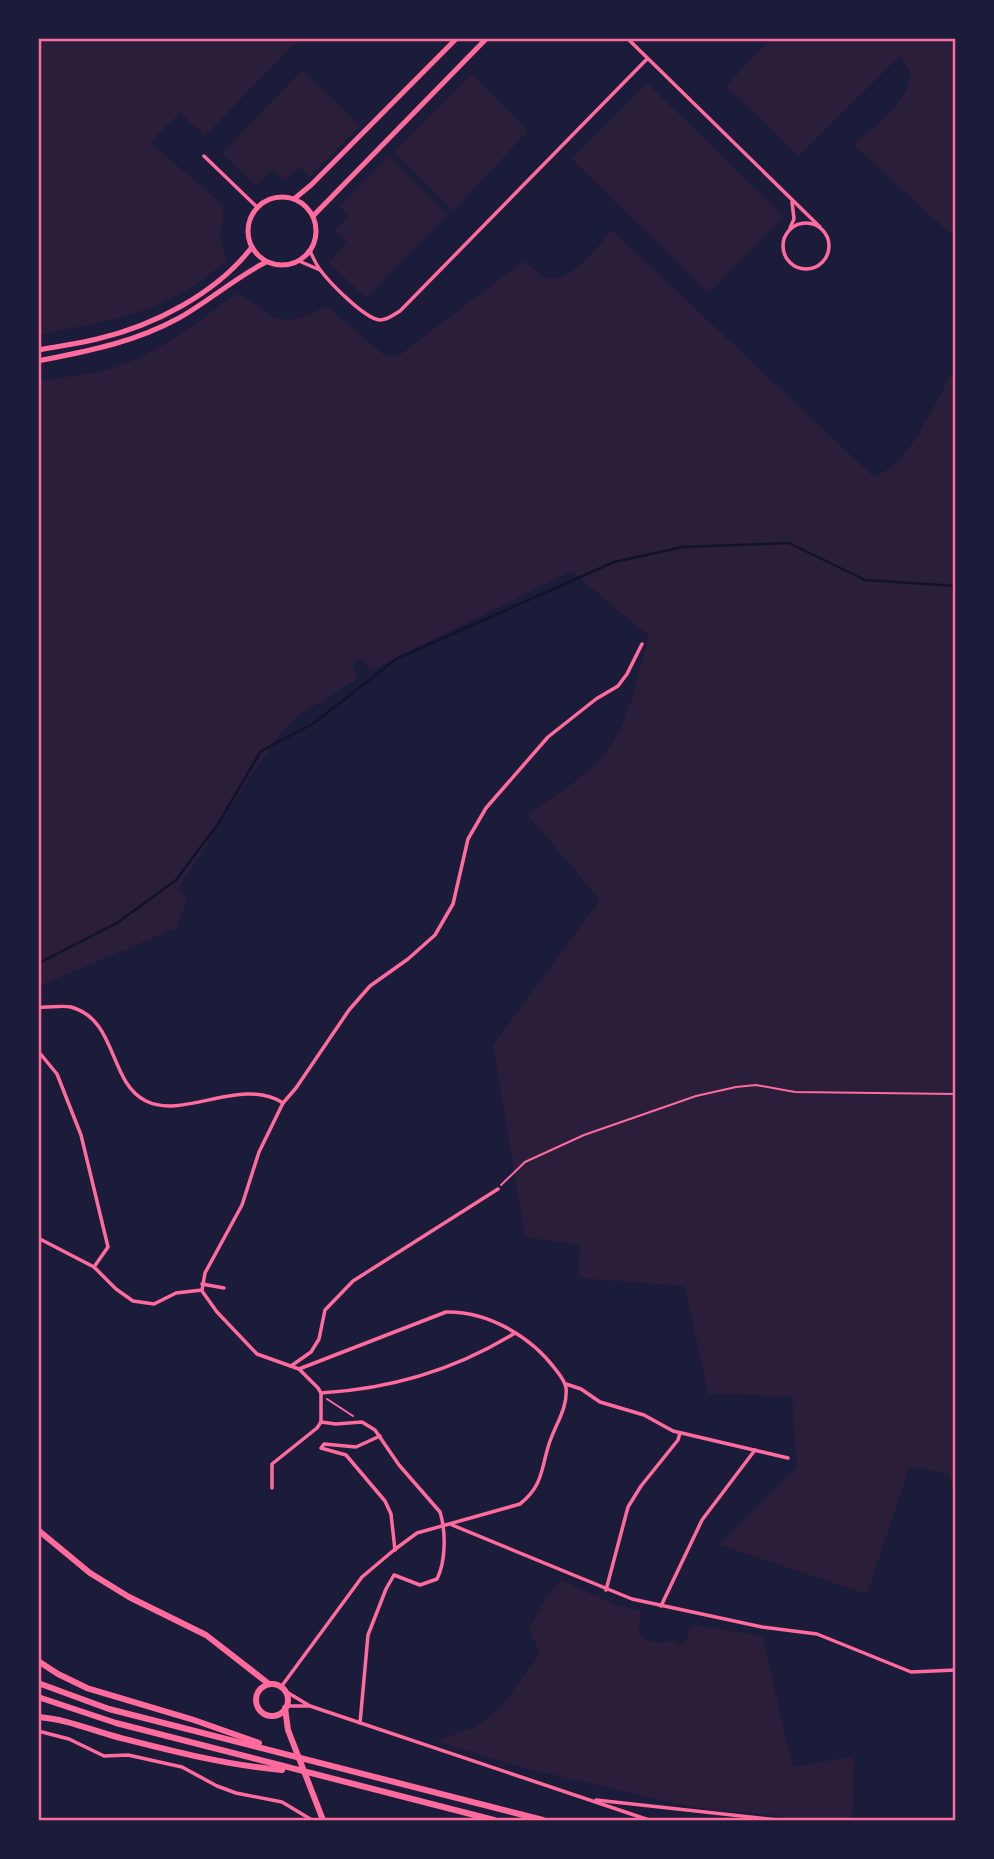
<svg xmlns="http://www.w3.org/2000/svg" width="994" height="1859" font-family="'Crimson Pro',serif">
<rect width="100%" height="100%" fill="#1b1b3a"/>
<!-- green -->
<g fill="#2a1e3b">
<path d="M 38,39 L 299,39 L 205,136 L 180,113 L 150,142 L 224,206 L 220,237 L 227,261 C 207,276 187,292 164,302 C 125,320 80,326 39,335 Z"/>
<path d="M 770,39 L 955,39 L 955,238 L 854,145 C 875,125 907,104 911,74 L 900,56 L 799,156 L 726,86 Z"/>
<path d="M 302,70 L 360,125 L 310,177 L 299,167 L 285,181 L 272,170 L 256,186 L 222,153 Z"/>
<path d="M 471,74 L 528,131 L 453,211 L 394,152 Z"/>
<path d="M 647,83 L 784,216 L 709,293 L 572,159 Z"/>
<path d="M 389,156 L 448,215 L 366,298 L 329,262 L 347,242 L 335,230 L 349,216 L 339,206 Z"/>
<path d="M 612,230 L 875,478 L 899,461 L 917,437 L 955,368 L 955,1501 L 949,1474 L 910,1466 L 867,1594 L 719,1545 L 797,1467 L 792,1396 L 708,1394 L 685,1286 L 579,1278 L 580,1245 L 525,1237 L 493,1045 L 600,900 L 528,815 C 551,798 578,782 598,762 C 629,730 637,678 649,636 L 571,571 L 370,671 L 362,659 L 353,663 L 357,679 L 296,717 L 279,736 L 248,780 L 177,891 L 188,895 L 177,928 L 39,986 L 38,381 C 65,377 92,375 118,366 C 162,352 200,320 237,293 C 277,319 281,331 326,306 L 384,355 L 397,357 L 524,261 C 532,268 542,278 553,279 C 572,281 600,243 612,230 Z"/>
<path d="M 560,1580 L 616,1605 L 641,1611 L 638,1632 C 649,1643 656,1646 671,1640 L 680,1644 L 684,1643 L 693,1625 L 762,1636 L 793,1767 L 854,1756 L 852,1820 L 788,1820 L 771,1815 L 696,1808 L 524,1768 L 437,1741 L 477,1726 L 500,1708 L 540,1654 L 529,1629 L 542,1605 Z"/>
</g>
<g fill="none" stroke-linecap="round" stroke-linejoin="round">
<!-- stream -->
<path stroke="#12122b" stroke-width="2.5" d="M 39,963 L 117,923 L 176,880 L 218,824 L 261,751 L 314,723 L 396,659 L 614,562 L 683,547 L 789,543 L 865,580 L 956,586"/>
<!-- path -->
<g stroke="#ff6b9d" stroke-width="2">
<path d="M 501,1185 L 525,1162 L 584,1135 L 696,1096 L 736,1087 L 756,1085 L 795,1092 L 956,1094"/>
<path d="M 327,1399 L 353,1416"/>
</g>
<!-- minor -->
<g stroke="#ff6b9d" stroke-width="3.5">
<path d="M 627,38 L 820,227"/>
<path d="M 204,156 L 258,208"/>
<circle cx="806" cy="246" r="23"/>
<path d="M 790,228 L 794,219 L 792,202"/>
<path d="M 310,251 C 313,257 316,265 321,271 C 330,283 365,319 380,320 C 388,320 393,315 400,311 L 647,59"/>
<path d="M 299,261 L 320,270"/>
<path d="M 38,1007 C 49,1008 61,1005 71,1007 C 118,1020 108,1082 146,1101 C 184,1120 241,1076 283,1103"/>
<path d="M 38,1051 L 57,1074 L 81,1135 L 108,1247 L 94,1267"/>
<path d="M 38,1238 L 94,1267 L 116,1289 L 133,1301 L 154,1304 L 176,1293 L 202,1290"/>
<path d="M 202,1284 L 224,1288"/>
<path d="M 202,1290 L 205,1273 L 242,1205 L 259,1152 L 283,1103 L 296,1088 L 349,1010 L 370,986 L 408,959 L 435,935 L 453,904 L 468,839 L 486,808 L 548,737 L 596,699 L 618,686 L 627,674 L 642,644"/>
<path d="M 202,1291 L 217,1312 L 257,1354 L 299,1369 L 318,1388 L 321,1393 L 321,1422"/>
<path d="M 291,1366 L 311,1352 L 319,1339 L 325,1310 L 353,1281 L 498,1189"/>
<path d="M 566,1384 L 581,1389 L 600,1402 L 644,1415 L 673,1431 L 788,1458"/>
<path d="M 321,1393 C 391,1389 455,1370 515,1333"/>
<path d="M 321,1422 L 336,1424 L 362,1422 L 375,1430 L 399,1465 L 440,1512 C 446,1531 446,1561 437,1579 L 420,1585 L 394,1575 L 386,1589 L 368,1635 L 360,1723"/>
<path d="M 380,1436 L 356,1447 L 324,1444 L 321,1448 L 346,1455 L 385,1501 L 391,1514 L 395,1550"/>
<path d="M 272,1488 L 272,1464 L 317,1428 L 321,1422"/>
<path d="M 452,1525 L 632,1599 L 762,1627 L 817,1634 L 911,1672 L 956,1670"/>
<path d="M 606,1590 L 628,1507 L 641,1486 L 678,1440 L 680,1433"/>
<path d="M 661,1606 L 702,1520 L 755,1450"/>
<path d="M 281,1687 L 362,1577 L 394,1550 L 417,1533 L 520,1504 C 543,1486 541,1469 549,1444 C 555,1425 568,1408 566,1388 C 565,1381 560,1375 556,1370 C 531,1336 487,1311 446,1312 L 299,1369"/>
<path d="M 285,1691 L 310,1706 L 649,1820"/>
<path d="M 286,1706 L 308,1706"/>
<path d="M 38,1731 L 69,1739 L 104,1756 L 128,1755 L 182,1767 L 217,1786 L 236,1793 L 282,1802 L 312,1820"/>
<path d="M 596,1800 L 778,1820"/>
</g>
<!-- tertiary -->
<g stroke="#ff6b9d" stroke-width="5">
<circle cx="282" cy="231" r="34"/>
<path d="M 294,199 L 311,185 L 457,38"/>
<path d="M 313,216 L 487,38"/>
<path d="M 38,350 C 58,346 78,344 97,339 C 153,326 216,294 252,247"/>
<path d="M 38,361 C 88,351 133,343 179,318 C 209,301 235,278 266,262"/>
</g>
<!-- primary -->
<g stroke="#ff6b9d" stroke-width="6">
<path d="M 38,1530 L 90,1573 L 129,1597 L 206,1635 L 269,1684"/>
<circle cx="272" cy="1700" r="16"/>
<path d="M 285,1708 L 288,1730 L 323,1820"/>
</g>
<!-- trunk -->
<g stroke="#ff6b9d" stroke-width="6">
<path d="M 38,1661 L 58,1674 L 87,1688 L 191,1719 L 259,1743"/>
<path d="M 38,1683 L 109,1709 L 543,1820"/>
<path d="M 38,1697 L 116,1723 L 494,1820"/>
<path d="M 38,1717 C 66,1719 91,1730 117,1737 C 172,1751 226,1765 282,1770"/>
</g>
</g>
<!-- border -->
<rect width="994" height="1859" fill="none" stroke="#1b1b3a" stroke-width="80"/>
<rect x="40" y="40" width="914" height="1779" fill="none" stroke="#ff6b9d" stroke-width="2.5"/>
</svg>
